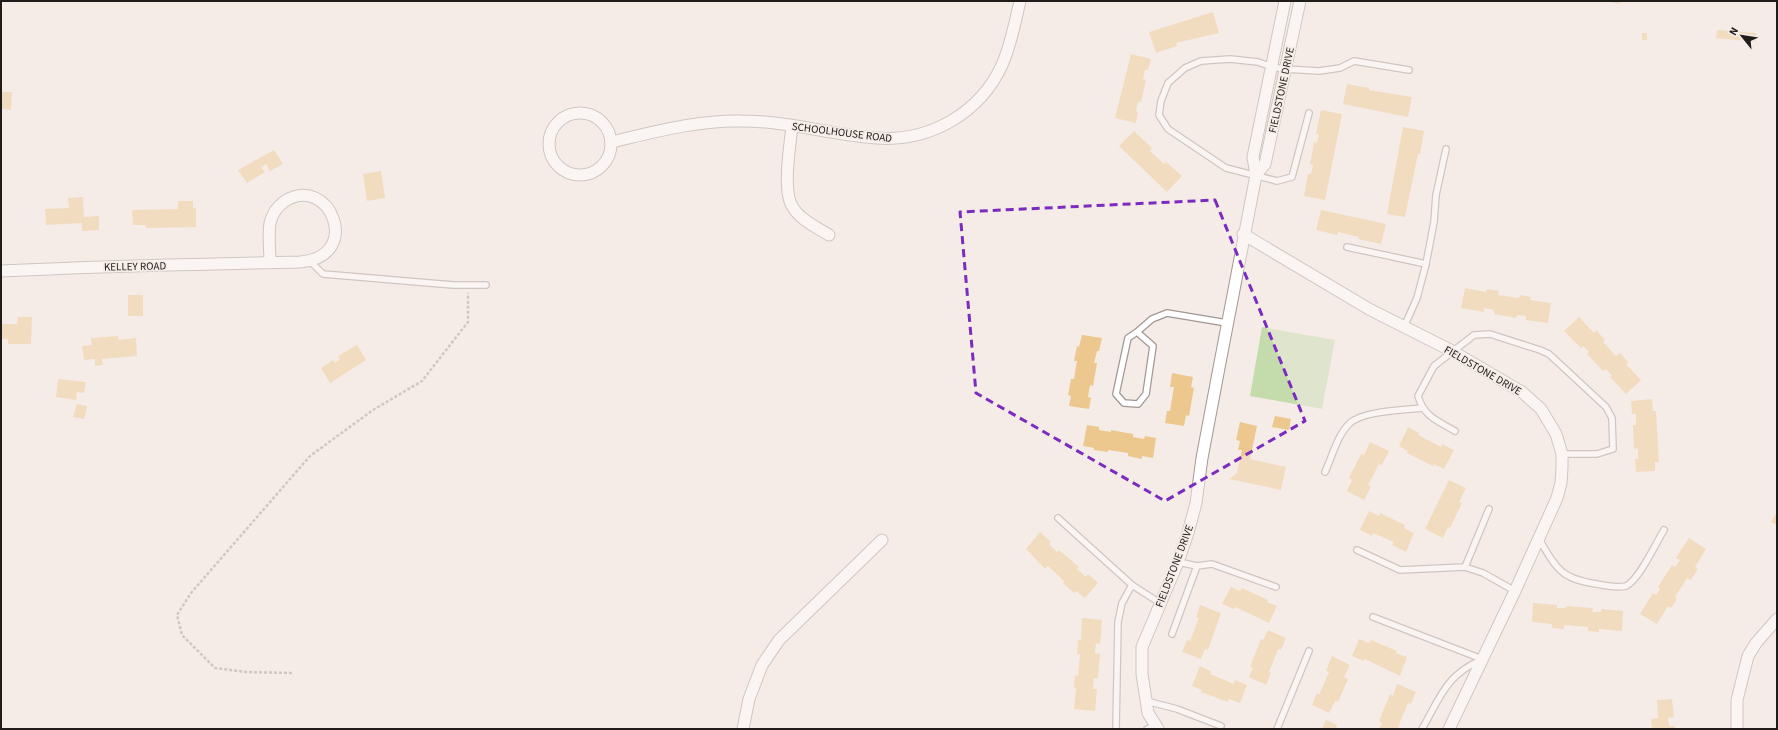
<svg xmlns="http://www.w3.org/2000/svg" width="1778" height="730" font-family="'Source Sans 3',sans-serif">
<rect width="100%" height="100%" fill="#f5ece7"/>
<!-- green -->
<path fill="#c4dbac" d="M 1262,327 L 1335,340 L 1322,409 L 1250,396 Z"/>
<!-- building -->
<g fill="#ecc78e">
<path d="M 1606,1 L 1620,1 L 1619,4 Z"/>
<path d="M 1213,12 L 1219,33 L 1176,43 L 1177,46 L 1156,53 L 1149,32 Z"/>
<path d="M 1717,30 L 1756,33 L 1756,42 L 1716,38 Z"/>
<rect x="1642" y="33" width="5" height="7"/>
<path d="M 1131,54 L 1151,59 L 1148,70 L 1145,70 L 1143,79 L 1146,80 L 1141,102 L 1138,102 L 1136,111 L 1138,112 L 1136,123 L 1115,118 Z"/>
<path d="M 1347,84 L 1369,88 L 1369,90 L 1412,97 L 1408,117 L 1343,104 Z"/>
<path d="M 1,92 L 12,92 L 11,110 L 1,109 Z"/>
<path d="M 1321,110 L 1342,114 L 1325,200 L 1304,196 L 1308,174 L 1311,174 L 1313,165 L 1310,164 L 1314,142 L 1317,143 L 1319,134 L 1316,134 Z"/>
<path d="M 1403,127 L 1424,131 L 1420,154 L 1418,154 L 1405,217 L 1387,214 Z"/>
<path d="M 1134,131 L 1152,148 L 1150,151 L 1164,164 L 1166,162 L 1182,176 L 1167,192 L 1119,146 Z"/>
<path d="M 274,150 L 283,164 L 270,171 L 266,164 L 261,167 L 265,172 L 247,183 L 238,170 Z"/>
<path d="M 381,171 L 385,198 L 367,201 L 363,174 Z"/>
<path d="M 83,197 L 84,217 L 99,216 L 99,230 L 82,231 L 82,223 L 46,225 L 45,209 L 69,208 L 68,198 Z"/>
<path d="M 178,201 L 193,201 L 193,208 L 196,208 L 196,227 L 146,228 L 146,225 L 133,225 L 132,210 L 178,209 Z"/>
<path d="M 1321,210 L 1386,224 L 1381,244 L 1358,239 L 1359,237 L 1338,232 L 1337,235 L 1316,230 Z"/>
<path d="M 1465,288 L 1486,292 L 1487,289 L 1499,291 L 1498,295 L 1519,298 L 1520,295 L 1531,297 L 1530,300 L 1551,303 L 1548,323 L 1526,320 L 1526,316 L 1517,315 L 1516,318 L 1494,314 L 1494,310 L 1484,308 L 1484,312 L 1461,308 Z"/>
<rect x="128" y="295" width="15" height="21"/>
<path d="M 18,317 L 32,317 L 31,344 L 8,344 L 8,339 L 2,339 L 2,324 L 17,324 Z"/>
<path d="M 1579,317 L 1594,333 L 1596,330 L 1605,340 L 1603,342 L 1616,356 L 1620,353 L 1628,362 L 1626,364 L 1641,380 L 1626,394 L 1610,377 L 1612,376 L 1606,369 L 1603,371 L 1587,354 L 1589,352 L 1583,346 L 1581,348 L 1564,331 Z"/>
<path d="M 1082,335 L 1102,338 L 1099,351 L 1097,351 L 1094,363 L 1097,363 L 1093,386 L 1090,385 L 1088,397 L 1091,398 L 1089,409 L 1069,406 L 1071,396 L 1068,395 L 1071,379 L 1074,379 L 1077,361 L 1074,361 L 1077,346 L 1079,347 Z"/>
<path d="M 118,336 L 119,340 L 136,338 L 137,356 L 102,359 L 103,365 L 95,366 L 95,359 L 84,360 L 82,346 L 92,345 L 91,338 Z"/>
<path d="M 357,345 L 366,360 L 330,383 L 321,368 L 333,360 L 335,363 L 340,359 L 338,356 Z"/>
<path d="M 1172,373 L 1193,377 L 1191,387 L 1194,388 L 1189,416 L 1186,415 L 1184,426 L 1165,423 L 1167,411 L 1170,411 L 1174,387 L 1170,387 Z"/>
<path d="M 58,379 L 86,382 L 84,393 L 77,392 L 76,400 L 56,397 Z"/>
<path d="M 1652,399 L 1653,411 L 1656,411 L 1659,462 L 1655,462 L 1655,471 L 1636,472 L 1635,459 L 1638,459 L 1638,448 L 1634,449 L 1633,425 L 1636,425 L 1636,414 L 1632,414 L 1631,401 Z"/>
<path d="M 77,404 L 87,406 L 84,419 L 73,417 Z"/>
<path d="M 1275,416 L 1291,419 L 1289,430 L 1272,427 Z"/>
<path d="M 1240,422 L 1257,426 L 1250,459 L 1286,467 L 1281,490 L 1229,479 L 1237,473 L 1242,450 L 1238,450 L 1240,441 L 1236,440 Z"/>
<path d="M 1087,425 L 1099,427 L 1099,430 L 1111,432 L 1111,430 L 1133,434 L 1133,437 L 1144,439 L 1145,436 L 1156,438 L 1153,458 L 1142,456 L 1142,459 L 1128,456 L 1128,453 L 1108,450 L 1108,452 L 1094,450 L 1094,448 L 1083,446 Z"/>
<path d="M 1408,427 L 1419,433 L 1418,435 L 1441,447 L 1442,444 L 1454,450 L 1444,469 L 1434,464 L 1433,466 L 1407,453 L 1408,451 L 1399,446 Z"/>
<path d="M 1370,442 L 1389,451 L 1382,465 L 1379,464 L 1368,485 L 1371,487 L 1364,500 L 1347,491 L 1352,480 L 1349,478 L 1361,454 L 1364,455 Z"/>
<path d="M 1449,480 L 1466,488 L 1459,502 L 1462,503 L 1450,528 L 1448,527 L 1443,538 L 1425,529 Z"/>
<path d="M 1369,511 L 1379,516 L 1380,513 L 1405,525 L 1404,528 L 1414,533 L 1406,552 L 1392,545 L 1394,542 L 1373,533 L 1372,536 L 1360,530 Z"/>
<path d="M 1777,512 L 1777,525 L 1771,522 Z"/>
<path d="M 1040,532 L 1051,542 L 1049,544 L 1057,552 L 1059,550 L 1079,567 L 1077,569 L 1086,577 L 1088,574 L 1098,583 L 1085,598 L 1076,591 L 1074,593 L 1063,583 L 1064,581 L 1048,566 L 1045,569 L 1026,549 Z"/>
<path d="M 1689,538 L 1706,549 L 1695,567 L 1698,569 L 1691,580 L 1687,578 L 1675,597 L 1677,599 L 1671,608 L 1668,606 L 1657,624 L 1640,614 L 1653,593 L 1656,595 L 1660,589 L 1658,587 L 1672,565 L 1675,567 L 1680,560 L 1676,558 Z"/>
<path d="M 1231,587 L 1240,591 L 1242,588 L 1268,600 L 1267,602 L 1277,606 L 1269,623 L 1235,607 L 1234,609 L 1222,604 Z"/>
<path d="M 1533,603 L 1557,605 L 1557,608 L 1566,608 L 1566,606 L 1593,608 L 1592,612 L 1601,612 L 1601,609 L 1623,611 L 1622,631 L 1599,629 L 1599,632 L 1588,631 L 1588,627 L 1564,625 L 1564,629 L 1552,628 L 1552,624 L 1532,622 Z"/>
<path d="M 1200,605 L 1221,613 L 1208,650 L 1205,649 L 1201,659 L 1182,652 L 1187,640 L 1190,641 L 1199,618 L 1196,617 Z"/>
<path d="M 1082,618 L 1102,620 L 1100,644 L 1096,643 L 1095,653 L 1100,654 L 1098,678 L 1094,678 L 1093,689 L 1097,689 L 1095,711 L 1074,709 L 1076,688 L 1074,688 L 1075,675 L 1078,676 L 1080,654 L 1077,654 L 1078,640 L 1081,640 Z"/>
<path d="M 1268,630 L 1286,638 L 1281,650 L 1278,649 L 1269,672 L 1271,673 L 1266,685 L 1249,677 L 1253,668 L 1250,667 L 1261,639 L 1263,640 Z"/>
<path d="M 1359,639 L 1369,643 L 1371,640 L 1397,651 L 1396,653 L 1407,657 L 1400,676 L 1365,659 L 1364,661 L 1352,656 Z"/>
<path d="M 1332,656 L 1350,665 L 1344,677 L 1348,679 L 1338,702 L 1335,701 L 1329,713 L 1312,705 L 1317,693 L 1319,695 L 1329,672 L 1326,671 Z"/>
<path d="M 1200,666 L 1211,671 L 1210,674 L 1234,684 L 1235,680 L 1247,685 L 1240,703 L 1229,699 L 1228,702 L 1201,692 L 1202,690 L 1192,686 Z"/>
<path d="M 1397,684 L 1416,692 L 1411,704 L 1408,703 L 1398,727 L 1402,729 L 1379,729 L 1382,723 L 1379,721 L 1390,694 L 1393,696 Z"/>
<path d="M 1672,699 L 1674,717 L 1668,718 L 1669,726 L 1675,726 L 1675,729 L 1652,729 L 1651,719 L 1658,718 L 1657,700 Z"/>
<path d="M 1326,720 L 1337,725 L 1336,729 L 1322,729 Z"/>
</g>
<g fill="none" stroke-linecap="round" stroke-linejoin="round">
<defs>
<g id="service">
<path d="M 1309,113 L 1292,177 L 1277,181 L 1226,168 L 1168,129 L 1159,115 L 1161,101 L 1168,83 L 1185,68 L 1201,61 L 1230,59 L 1258,62 L 1272,67 L 1285,69 L 1319,71 L 1340,68 L 1354,61 L 1409,70"/>
<path d="M 1347,247 L 1426,264"/>
<path d="M 310,261 L 323,274 L 453,285 L 486,285"/>
<path d="M 1404,327 L 1417,298 L 1426,264 L 1434,222 L 1436,195 L 1446,149"/>
<path d="M 1137,332 L 1153,346 L 1146,394 L 1138,404 L 1124,403 L 1116,394 L 1128,338 L 1137,332 L 1152,319 L 1167,313 L 1227,323"/>
<path d="M 1455,431 C 1438,421 1424,417 1418,396 L 1434,366 L 1474,335 L 1490,334 L 1540,350 L 1549,354 L 1606,407 L 1612,418 L 1613,449 L 1597,454 L 1562,454"/>
<path d="M 1325,472 C 1332,457 1337,436 1349,424 C 1361,411 1404,410 1422,408"/>
<path d="M 1058,518 L 1132,585 L 1160,603"/>
<path d="M 1539,539 C 1559,573 1562,579 1602,585 C 1609,586 1619,588 1626,586 C 1639,580 1656,543 1664,530"/>
<path d="M 1357,550 L 1400,570 L 1465,567 L 1483,573 L 1515,591"/>
<path d="M 1178,562 L 1197,566 L 1212,564 L 1276,587"/>
<path d="M 1465,567 L 1489,509"/>
<path d="M 1373,617 L 1482,659"/>
<path d="M 1172,634 L 1197,566"/>
<path d="M 1146,701 L 1177,709 L 1221,726"/>
<path d="M 1116,729 L 1118,622 L 1122,603 L 1132,585"/>
<path d="M 1147,729 L 1155,726"/>
<path d="M 1277,729 L 1309,651"/>
<path d="M 1422,729 C 1440,698 1446,675 1481,660"/>
</g>
<g id="minor">
<circle cx="580" cy="144" r="31"/>
<path d="M 792,126 C 790,145 783,187 791,204 C 798,219 816,227 829,235"/>
<path d="M 611,142 C 654,132 698,120 742,121 C 788,121 832,135 877,138 C 930,142 980,113 1002,65 C 1011,45 1015,22 1020,1"/>
<path d="M 1256,175 L 1265,164 L 1300,1"/>
<path d="M 1243,234 L 1369,309 L 1452,351 L 1522,392 L 1541,409 L 1556,434 L 1562,454 L 1562,468 L 1561,483 L 1557,498 L 1515,591 L 1449,729"/>
<path d="M 1,271 C 101,266 200,264 300,262 C 364,257 330,173 285,201 C 278,206 272,214 270,223 C 268,236 270,250 270,263"/>
<path d="M 743,729 L 749,699 L 762,665 L 779,640 L 882,540"/>
<path d="M 1158,729 L 1148,713 L 1142,674 L 1142,647 L 1178,562 L 1188,533 L 1196,503 L 1202,458 L 1219,368 L 1256,175 L 1253,157 L 1285,1"/>
<path d="M 1737,729 L 1737,700 L 1748,656 L 1756,643 L 1777,619"/>
</g>
</defs>
<!-- service casing -->
<use href="#service" stroke="#a19894" stroke-width="8"/>
<!-- minor casing -->
<use href="#minor" stroke="#a19894" stroke-width="13"/>
<!-- path -->
<path stroke="#9f9995" stroke-width="2.5" stroke-dasharray="3 2" stroke-linecap="butt" d="M 292,673 L 246,672 L 215,668 L 182,635 L 177,615 L 191,593 L 310,456 L 373,410 L 422,381 L 468,322 L 468,293"/>
<!-- service -->
<use href="#service" stroke="#fff" stroke-width="5.5"/>
<!-- minor -->
<use href="#minor" stroke="#fff" stroke-width="11"/>
</g>
<!-- marked area -->
<path d="M0 0H1778V730H0ZM 1215,200 L 1305,421 L 1165,501 L 976,393 L 960,212 Z" fill="#f5ece7" fill-opacity=".55" fill-rule="evenodd"/>
<path fill="none" stroke="#7b2cbf" stroke-width="3" stroke-dasharray="8 5" stroke-linejoin="round" d="M 1215,200 L 1305,421 L 1165,501 L 976,393 L 960,212 Z"/>
<g text-anchor="middle" stroke-width="3.5" stroke-linejoin="round" paint-order="stroke">
<!-- street labels -->
<g font-size="11" fill="#1f1c1a" stroke="#f5ece7">
<text transform="translate(1281 90) rotate(-78)" y="4">FIELDSTONE DRIVE</text>
<text transform="translate(842 132) rotate(7)" y="4">SCHOOLHOUSE ROAD</text>
<text transform="translate(135 266) rotate(-1)" y="4">KELLEY ROAD</text>
<text transform="translate(1483 370) rotate(30)" y="4">FIELDSTONE DRIVE</text>
<text transform="translate(1174 566) rotate(-69)" y="4">FIELDSTONE DRIVE</text>
</g>
</g>
<!-- border -->
<rect width="1778" height="730" fill="none" stroke="#1f1c1a" stroke-width="4"/>
<!-- north arrow -->
<g transform="translate(1742 36) rotate(300)" stroke="#f5ece7" stroke-width="3" paint-order="stroke">
<path d="M0-3L7 15L0 10L-7 15Z" fill="#1f1c1a"/>
<text y="-6" font-size="11" font-weight="bold" text-anchor="middle" fill="#1f1c1a">N</text>
</g>
</svg>
